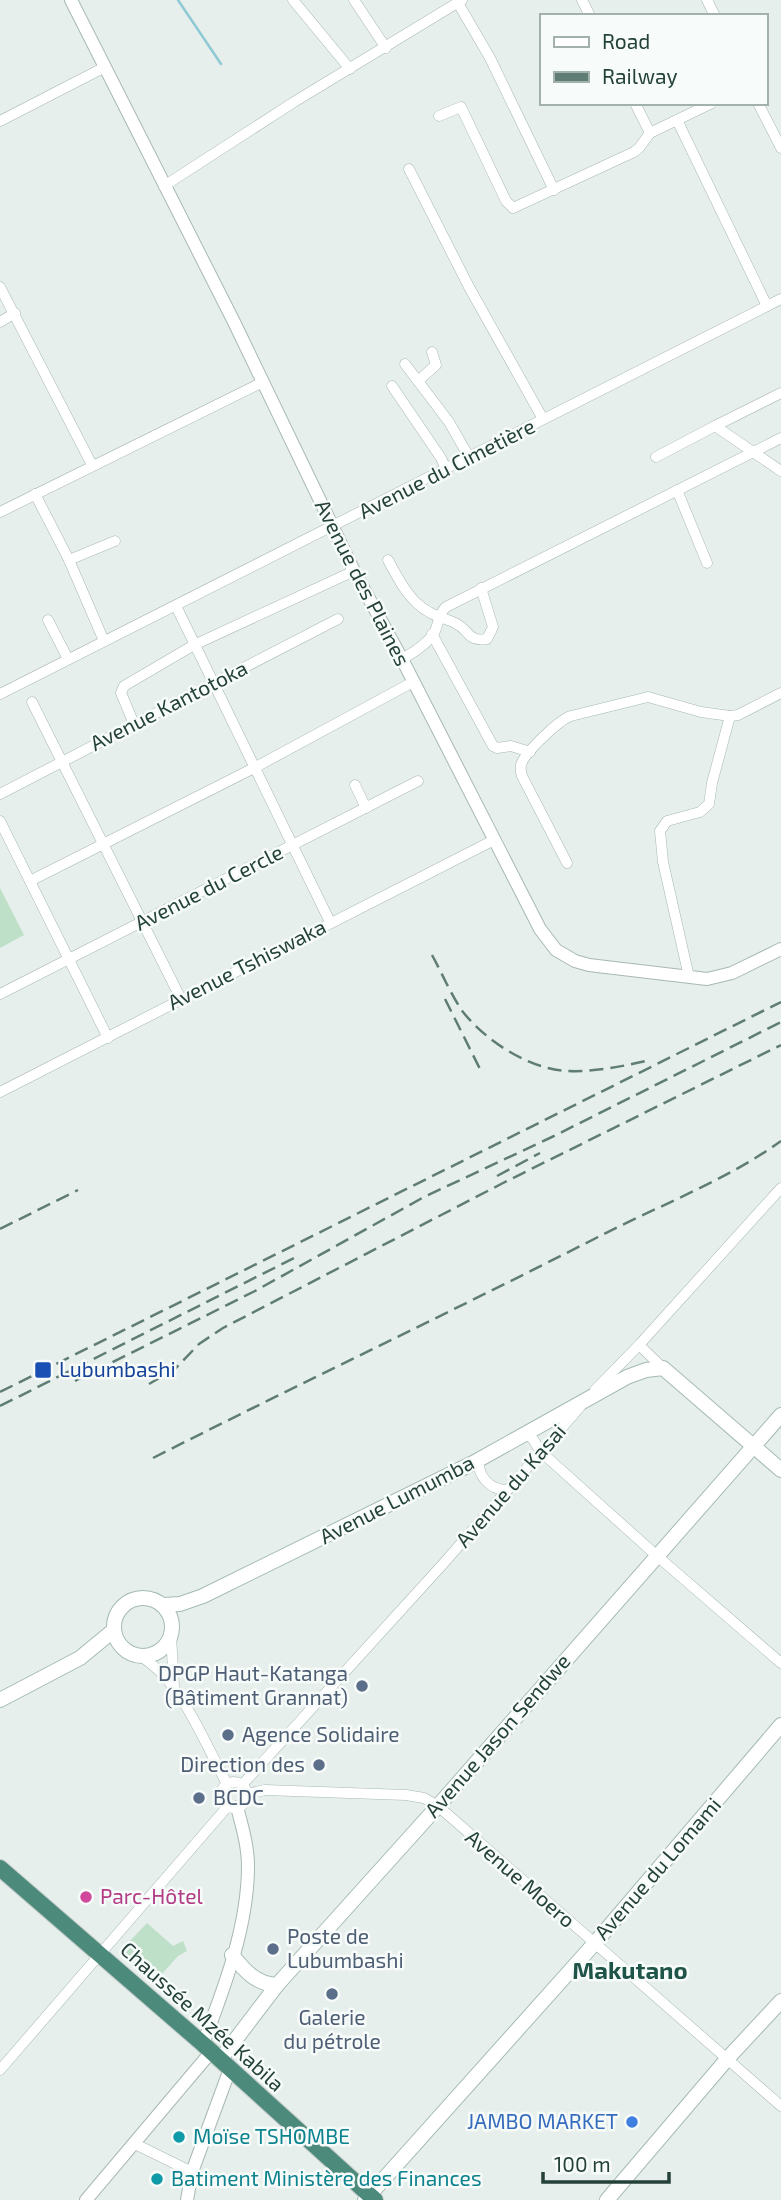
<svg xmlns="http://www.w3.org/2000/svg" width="781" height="2200" font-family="'Exo 2',sans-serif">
<rect width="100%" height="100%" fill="#e6efeb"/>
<!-- green -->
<g fill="#bfe0c8">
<path d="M 0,888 L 24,935 L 0,948 Z"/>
<path d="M 147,1923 L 173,1946 L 183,1941 L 187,1951 L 178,1956 L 153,1984 L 126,1956 L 126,1945 Z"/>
</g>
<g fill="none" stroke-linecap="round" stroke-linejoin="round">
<!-- stream -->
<path stroke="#8ec9d4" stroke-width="2.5" d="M 178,0 L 221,64"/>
<defs>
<g id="minor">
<path d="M 293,0 L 350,69"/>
<path d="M 354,0 L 386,48"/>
<path d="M 582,0 L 590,16"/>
<path d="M 707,0 L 715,16"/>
<path d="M 458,3 L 490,58 L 554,190"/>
<path d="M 635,103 L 650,133"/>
<path d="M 758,103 L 781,148"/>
<path d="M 439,116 L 461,107 L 506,201 L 513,208 L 634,152 L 639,148 L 650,133"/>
<path d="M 677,120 L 767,306"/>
<path d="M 0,121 L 105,67"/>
<path d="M 650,133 L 712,103"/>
<path d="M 409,169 L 469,287 L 543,419"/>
<path d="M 164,186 L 294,102 L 462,0"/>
<path d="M 0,287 L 92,465"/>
<path d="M 0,322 L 15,313"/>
<path d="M 405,364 L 449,422 L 469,457"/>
<path d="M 418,381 L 436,365 L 432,352"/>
<path d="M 392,386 L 441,458 L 446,469"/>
<path d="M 715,426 L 781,393"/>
<path d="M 656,457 L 715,426 L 781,471"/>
<path d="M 677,490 L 707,563"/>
<path d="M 35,494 L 69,560 L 104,641"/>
<path d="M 0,512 L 263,382"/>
<path d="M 69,560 L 115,541"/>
<path d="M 388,560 C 398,579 410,602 429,612 C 437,617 447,619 455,623 C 470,630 467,642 487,639 L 493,627 L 481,588"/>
<path d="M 176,606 L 330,922"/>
<path d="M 48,620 L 68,659"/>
<path d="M 432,634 L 493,746 L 497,748 L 511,746 L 530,752"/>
<path d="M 402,659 C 413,653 427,644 434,633 C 439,624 438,614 446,607 L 781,438"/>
<path d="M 0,694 L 781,299"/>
<path d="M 32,702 L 181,999"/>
<path d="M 134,724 L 121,693 L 124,686 L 194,645 L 354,571"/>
<path d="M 355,785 L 366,808"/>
<path d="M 0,794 L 338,619"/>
<path d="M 0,821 L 108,1038"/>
<path d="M 567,863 L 522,776 C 521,772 520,770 521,765 C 524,753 559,720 571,716 L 648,697 L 701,712 L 730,716 L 738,715 L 781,693"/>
<path d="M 30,881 L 254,768 L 413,682"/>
<path d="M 689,977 L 663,862 L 660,831 L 667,821 L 700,812 L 709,804 L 712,783 L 730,716"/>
<path d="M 0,994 L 418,781"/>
<path d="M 0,1092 L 494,840"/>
<path d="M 639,1345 L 663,1368"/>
<path d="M 595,1390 L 639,1345 L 781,1188"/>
<path d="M 525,1433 L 533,1439 L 540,1451 L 656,1555 L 781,1663"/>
<path d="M 479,1459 C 477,1476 490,1490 507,1490"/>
<path d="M 171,1636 L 174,1686"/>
<path d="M 140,1656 C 181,1680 204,1742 227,1784"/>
<circle cx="234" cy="1795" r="13"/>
<path d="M 242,1785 L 443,1564 L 580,1407"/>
<path d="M 247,1794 L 265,1790 L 406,1795 L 424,1798 L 438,1806 L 781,2106"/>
<path d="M 0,2070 L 228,1806"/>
<path d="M 135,2144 L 192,2172"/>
</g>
<g id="tertiary">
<path d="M 71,0 L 234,322 L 354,571 L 402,659 L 540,929 L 556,950 L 575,961 L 589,965 L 707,979 L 732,973 L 781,949"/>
<path d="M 203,2044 C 224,1988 248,1927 248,1866 C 248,1846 242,1826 237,1807"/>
<path d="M 86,2200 L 211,2052"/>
<path d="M 187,2200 L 192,2172 L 230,2069"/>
</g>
<g id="secondary">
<circle cx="143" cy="1627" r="29"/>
<path d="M 163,1605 L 180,1604 L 203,1596 L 473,1463 L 627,1377 L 646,1370 L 663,1368 L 781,1470"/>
<path d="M 0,1700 L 80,1658 L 114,1630"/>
<path d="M 232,1955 C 245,1971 256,1984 277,1985"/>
<path d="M 220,2060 L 277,1985 L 438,1806 L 781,1415"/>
<path d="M 365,2200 L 594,1944 L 781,1725"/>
<path d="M 607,2200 L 728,2058 L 781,2001"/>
</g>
<path id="trunk" d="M 0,1868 L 203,2044 L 375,2200"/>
</defs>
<!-- minor casing -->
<use href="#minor" stroke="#a8b8b2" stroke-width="11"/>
<!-- tertiary casing -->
<use href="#tertiary" stroke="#a8b8b2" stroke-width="14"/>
<!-- secondary casing -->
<use href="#secondary" stroke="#a4bbb3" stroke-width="16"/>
<!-- trunk casing -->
<use href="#trunk" stroke="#c2cac8" stroke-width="18"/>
<!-- minor -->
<use href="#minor" stroke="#fff" stroke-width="10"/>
<!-- tertiary -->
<use href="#tertiary" stroke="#fff" stroke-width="12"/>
<!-- secondary -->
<use href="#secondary" stroke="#fff" stroke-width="14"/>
<!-- trunk -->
<use href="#trunk" stroke="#4c8a7c" stroke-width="16"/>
<!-- rail -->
<g stroke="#5f7d75" stroke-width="2.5" stroke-dasharray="14 7" stroke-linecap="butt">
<path d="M 432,955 C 442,973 451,995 463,1012 C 483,1037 516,1060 548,1068 C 578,1076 620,1067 650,1060"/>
<path d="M 445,999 L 481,1071"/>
<path d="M 497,1176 L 540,1153"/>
<path d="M 0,1229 L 78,1190"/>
<path d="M 75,1381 L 255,1291 L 424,1197 L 554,1136 L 781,1022"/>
<path d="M 149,1384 L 175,1369 L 199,1344 L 223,1328 L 503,1183 L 781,1045"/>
<path d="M 0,1392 L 781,1002"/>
<path d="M 0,1406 L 300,1255"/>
<path d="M 153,1458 C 301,1383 451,1312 598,1237 C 658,1206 727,1180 781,1141"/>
</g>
</g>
<!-- markers -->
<rect fill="#1a4fb4" stroke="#f7fbf9" stroke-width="2.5" x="34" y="1361" width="18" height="18" rx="3.5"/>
<g fill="#5c6f8a" stroke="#f7fbf9" stroke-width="2.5">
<circle cx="362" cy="1686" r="7"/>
<circle cx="228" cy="1735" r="7"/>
<circle cx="319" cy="1765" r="7"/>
<circle cx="199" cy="1798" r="7"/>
<circle cx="273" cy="1949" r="7"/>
<circle cx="332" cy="1994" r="7"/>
</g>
<circle fill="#d1479c" stroke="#f7fbf9" stroke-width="2.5" cx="86" cy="1897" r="7"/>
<circle fill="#3f7fe0" stroke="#f7fbf9" stroke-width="2.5" cx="632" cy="2122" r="7"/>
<g fill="#0f9aa8" stroke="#f7fbf9" stroke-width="2.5">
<circle cx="179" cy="2137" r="7"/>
<circle cx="157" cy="2179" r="7"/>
</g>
<g text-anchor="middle" stroke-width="5" stroke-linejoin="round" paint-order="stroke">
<!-- street labels -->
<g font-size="21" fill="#24423a" stroke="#f7fbf9">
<text transform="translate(447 469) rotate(-27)" y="7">Avenue du Cimetière</text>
<text transform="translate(362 583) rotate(63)" y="7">Avenue des Plaines</text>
<text transform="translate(169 706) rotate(-27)" y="7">Avenue Kantotoka</text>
<text transform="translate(209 888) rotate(-27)" y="7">Avenue du Cercle</text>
<text transform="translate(247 965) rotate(-27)" y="7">Avenue Tshiswaka</text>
<text transform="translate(511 1486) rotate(-49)" y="7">Avenue du Kasai</text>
<text transform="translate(397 1500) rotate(-27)" y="7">Avenue Lumumba</text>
<text transform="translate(498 1736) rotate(-49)" y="7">Avenue Jason Sendwe</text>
<text transform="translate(658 1869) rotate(-49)" y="7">Avenue du Lomami</text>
<text transform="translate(520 1879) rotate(41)" y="7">Avenue Moero</text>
<text transform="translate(202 2017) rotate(42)" y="7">Chaussée Mzée Kabila</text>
</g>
<!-- transit labels -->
<g font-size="21" fill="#164399" stroke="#f7fbf9" text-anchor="start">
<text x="59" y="1377">Lubumbashi</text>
</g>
<!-- service labels -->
<g font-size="21" fill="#4e5e75" stroke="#f7fbf9" text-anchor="start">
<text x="348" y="1681" text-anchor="end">DPGP Haut-Katanga<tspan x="348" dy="24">(Bâtiment Grannat)</tspan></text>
<text x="242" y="1742">Agence Solidaire</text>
<text x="305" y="1772" text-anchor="end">Direction des</text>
<text x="213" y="1805">BCDC</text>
<text x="287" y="1944">Poste de<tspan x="287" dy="24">Lubumbashi</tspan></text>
<text x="332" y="2025" text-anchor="middle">Galerie<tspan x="332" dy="24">du pétrole</tspan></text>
</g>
<!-- hotel labels -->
<g font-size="21" fill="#b23c85" stroke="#f7fbf9" text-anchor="start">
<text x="100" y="1904">Parc-Hôtel</text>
</g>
<!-- shop labels -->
<g font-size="21" fill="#366cbe" stroke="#f7fbf9" text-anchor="end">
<text x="618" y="2129">JAMBO MARKET</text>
</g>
<!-- culture labels -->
<g font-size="21" fill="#0d838f" stroke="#f7fbf9" text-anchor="start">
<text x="193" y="2144">Moïse TSHOMBE</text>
<text x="171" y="2186">Batiment Ministère des Finances</text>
</g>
<!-- quarter labels -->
<g font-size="24" font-weight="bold" fill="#1f5548" stroke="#f7fbf9">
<text x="630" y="1979">Makutano</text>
</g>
</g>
<!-- legend -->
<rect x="540" y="14" width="228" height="91" fill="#f7fbf9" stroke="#a3b1ad" stroke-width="2"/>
<rect x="554" y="37" width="35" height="10" fill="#ffffff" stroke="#a3b1ad" stroke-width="2"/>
<text x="602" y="49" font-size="21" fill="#24423a">Road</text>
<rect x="554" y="72" width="35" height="10" fill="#5f7d75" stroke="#a3b1ad" stroke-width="2"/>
<text x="602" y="84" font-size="21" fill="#24423a">Railway</text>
<!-- scale -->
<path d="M543 2172v10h126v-10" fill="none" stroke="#24423a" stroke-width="3.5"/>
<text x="554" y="2172" font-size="21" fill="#24423a" stroke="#f7fbf9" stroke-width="5" paint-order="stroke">100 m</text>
</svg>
